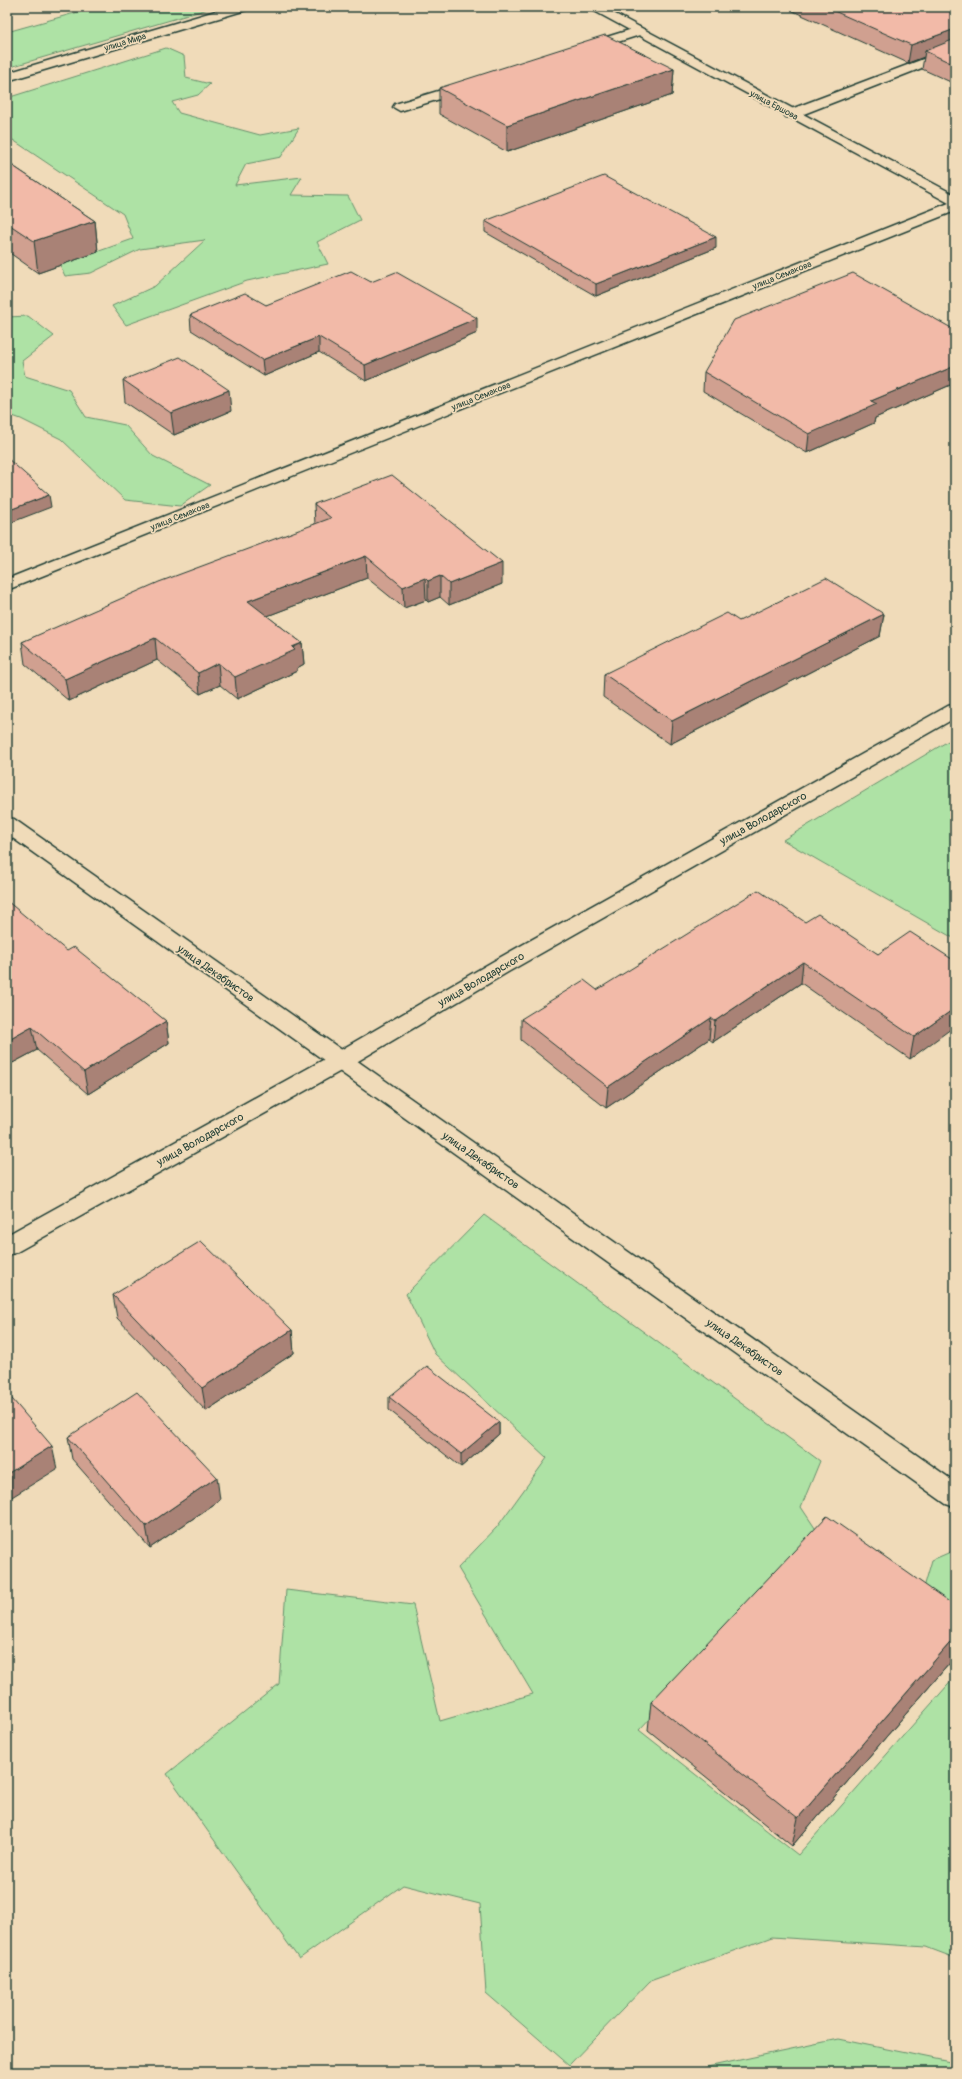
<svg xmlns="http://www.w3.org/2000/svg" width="962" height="2079" font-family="Pangolin,sans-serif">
<rect width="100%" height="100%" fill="#f0dbb9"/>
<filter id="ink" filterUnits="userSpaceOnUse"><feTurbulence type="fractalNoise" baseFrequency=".025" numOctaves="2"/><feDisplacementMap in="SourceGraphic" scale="8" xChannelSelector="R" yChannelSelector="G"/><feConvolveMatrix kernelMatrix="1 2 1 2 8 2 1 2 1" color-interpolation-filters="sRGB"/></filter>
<g filter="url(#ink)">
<!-- green -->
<g fill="#aee2a5" stroke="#66906c">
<path d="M 96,7 L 215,7 L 7,68 L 7,32 Z"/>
<path d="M 166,48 L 184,56 L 186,78 L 210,84 L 198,95 L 172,102 L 179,113 L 260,135 L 299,128 L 281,157 L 246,164 L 235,185 L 302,177 L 291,195 L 348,196 L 360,220 L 317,242 L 328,264 L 247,281 L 126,325 L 112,306 L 155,286 L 205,240 L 140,249 L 91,273 L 65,276 L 60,265 L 133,239 L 123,214 L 7,136 L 7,98 Z"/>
<path d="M 28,316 L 54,336 L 22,361 L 25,376 L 69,390 L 86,417 L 125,425 L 153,456 L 210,485 L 180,506 L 125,500 L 61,439 L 21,419 L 7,414 L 7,317 Z"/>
<path d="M 955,737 L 955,939 L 783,840 Z"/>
<path d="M 484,1215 L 820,1461 L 801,1507 L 821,1537 L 639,1730 L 798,1855 L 955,1677 L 955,1958 L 926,1947 L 772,1937 L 650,1981 L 569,2065 L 486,1993 L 480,1904 L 403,1885 L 299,1959 L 167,1774 L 279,1684 L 286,1590 L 413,1605 L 440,1721 L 533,1694 L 458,1568 L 497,1527 L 547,1458 L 435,1354 L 406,1294 Z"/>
<path d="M 955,1550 L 955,1632 L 919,1605 L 932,1560 Z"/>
<path d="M 838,2039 L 955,2063 L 955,2072 L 702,2072 L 707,2067 Z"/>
</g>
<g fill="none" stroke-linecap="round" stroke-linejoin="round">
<defs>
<g id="service">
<path d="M 639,27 L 645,31 L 643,34 L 586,52 L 580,48 L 581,45 Z"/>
<path d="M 955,47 L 955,55 L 796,117 L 786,117 L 784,114 L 786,111 Z"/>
<path d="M 468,82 L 475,86 L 473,89 L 400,111 L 393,107 L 395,104 Z"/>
</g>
<g id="minor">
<path d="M 587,7 L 602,7 L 955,195 L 955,211 L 7,590 L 7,579 L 949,203 Z"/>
<path d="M 955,704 L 955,718 L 508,972 L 348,1067 L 15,1253 L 7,1255 L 7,1235 L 332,1055 L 492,962 L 948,706 Z"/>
</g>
<g id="tertiary">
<path d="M 229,7 L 248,7 L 246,10 L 7,81 L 7,73 Z"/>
<path d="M 7,818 L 14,819 L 955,1482 L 955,1507 L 946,1504 L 7,834 Z"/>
</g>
</defs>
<!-- service casing -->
<use href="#service" stroke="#1f3d34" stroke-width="3"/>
<!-- minor casing -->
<use href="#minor" stroke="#1f3d34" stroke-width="3"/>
<!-- tertiary casing -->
<use href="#tertiary" stroke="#1f3d34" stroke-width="3"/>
<!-- service -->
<use href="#service" fill="#f0dbb9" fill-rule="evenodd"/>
<!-- minor -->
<use href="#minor" fill="#f0dbb9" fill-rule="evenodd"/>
<!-- tertiary -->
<use href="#tertiary" fill="#f0dbb9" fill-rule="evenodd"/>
</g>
<!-- wall -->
<g fill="#d0a090" stroke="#1f3d34">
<path d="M 784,7 L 955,7 L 955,84 L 922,69 L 924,57 L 908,63 Z"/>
<path d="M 674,69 L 672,95 L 507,152 L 439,114 L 439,88 Z"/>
<path d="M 7,162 L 95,221 L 98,252 L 38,273 L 7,251 Z"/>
<path d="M 485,221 L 716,248 L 596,296 L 485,232 Z"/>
<path d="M 371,282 L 477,333 L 366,381 L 319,352 L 264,376 L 191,330 L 190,315 L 266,305 Z"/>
<path d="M 955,330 L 955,383 L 875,418 L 874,423 L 807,453 L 703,391 L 704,372 Z"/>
<path d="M 123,380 L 231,411 L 174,435 L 125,402 Z"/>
<path d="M 314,504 L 502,584 L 449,605 L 440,597 L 428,602 L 426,600 L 404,608 L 367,578 L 267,616 L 302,643 L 304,664 L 297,668 L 297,671 L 237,699 L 220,685 L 200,694 L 157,660 L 69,701 L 25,664 L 22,642 L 315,525 Z"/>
<path d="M 884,614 L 880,636 L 670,744 L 603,697 L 604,674 L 739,621 Z"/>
<path d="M 805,922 L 878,954 L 955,961 L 910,1059 L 801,983 L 713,1042 L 709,1039 L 606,1108 L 521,1040 L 521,1019 Z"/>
<path d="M 67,951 L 166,1021 L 169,1043 L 88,1094 L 37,1050 L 7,1066 Z"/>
<path d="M 113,1295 L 292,1330 L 294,1353 L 206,1411 L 117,1318 Z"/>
<path d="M 389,1397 L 499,1422 L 499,1434 L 461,1467 L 389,1410 Z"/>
<path d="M 68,1437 L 220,1500 L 150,1548 L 72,1459 Z"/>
<path d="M 955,1606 L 955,1657 L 792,1846 L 648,1730 L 651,1702 Z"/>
</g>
<!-- shaded-wall -->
<g fill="#a98276" stroke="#1f3d34">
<path d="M 955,29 L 955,46 L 925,51 L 924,57 L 908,63 L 911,45 Z"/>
<path d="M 674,69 L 672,95 L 507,152 L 507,125 Z"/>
<path d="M 95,221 L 98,252 L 38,273 L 34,241 Z"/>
<path d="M 716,237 L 716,248 L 596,296 L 596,284 Z"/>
<path d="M 477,318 L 477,333 L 366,381 L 365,365 Z"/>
<path d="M 319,337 L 319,352 L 264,376 L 262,360 Z"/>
<path d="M 955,366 L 955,383 L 875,418 L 874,423 L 807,453 L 809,434 L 871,401 Z"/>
<path d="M 229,390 L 231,411 L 174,435 L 171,413 Z"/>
<path d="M 49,495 L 51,507 L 7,524 L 7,511 Z"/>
<path d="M 366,556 L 367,578 L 249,623 L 248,601 Z"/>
<path d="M 502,563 L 502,584 L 449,605 L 449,584 Z"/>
<path d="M 440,576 L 440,597 L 428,602 L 428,581 Z"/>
<path d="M 425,578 L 426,600 L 404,608 L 403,587 Z"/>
<path d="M 884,614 L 880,636 L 670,744 L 672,721 Z"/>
<path d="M 155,638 L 157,660 L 69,701 L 65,679 Z"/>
<path d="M 302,643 L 304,664 L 297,668 L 297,671 L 237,699 L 235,677 Z"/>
<path d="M 218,663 L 220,685 L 200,694 L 198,673 Z"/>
<path d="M 803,962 L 801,983 L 713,1042 L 715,1021 Z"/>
<path d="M 955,1008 L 955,1026 L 910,1059 L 914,1037 Z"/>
<path d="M 711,1018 L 709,1039 L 606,1108 L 608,1087 Z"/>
<path d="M 166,1021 L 169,1043 L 88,1094 L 84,1072 Z"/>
<path d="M 32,1027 L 37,1050 L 7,1066 L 7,1041 Z"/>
<path d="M 292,1330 L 294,1353 L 206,1411 L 202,1388 Z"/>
<path d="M 499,1422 L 499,1434 L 461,1467 L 461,1454 Z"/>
<path d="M 52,1446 L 57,1469 L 7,1500 L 7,1474 Z"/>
<path d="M 217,1477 L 220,1500 L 150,1548 L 146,1526 Z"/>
<path d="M 955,1637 L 955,1657 L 792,1846 L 798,1818 Z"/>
</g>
<!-- building -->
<g fill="#f2baa8" stroke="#1f3d34">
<path d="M 825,7 L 955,7 L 955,29 L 911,45 Z"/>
<path d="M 605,35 L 674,69 L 507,125 L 439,88 Z"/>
<path d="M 955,39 L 955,65 L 925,51 Z"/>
<path d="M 7,162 L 95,221 L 34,241 L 7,223 Z"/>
<path d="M 604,176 L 716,237 L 596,284 L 485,221 Z"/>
<path d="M 351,271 L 371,282 L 396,272 L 477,318 L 365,365 L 319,337 L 262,360 L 190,315 L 245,293 L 266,305 Z"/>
<path d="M 853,273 L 955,330 L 955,366 L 871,401 L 877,404 L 809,434 L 704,372 L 734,320 Z"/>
<path d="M 180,357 L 229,390 L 171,413 L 123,380 Z"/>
<path d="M 7,458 L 49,495 L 7,511 Z"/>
<path d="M 392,475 L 502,563 L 449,584 L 440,576 L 428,581 L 425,578 L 403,587 L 366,556 L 248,601 L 302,643 L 292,647 L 295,650 L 235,677 L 218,663 L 198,673 L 155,638 L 65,679 L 22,642 L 159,582 L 331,518 L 314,504 Z"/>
<path d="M 826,578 L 884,614 L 672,721 L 604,674 L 727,613 L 739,621 Z"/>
<path d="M 758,890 L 805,922 L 818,914 L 878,954 L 910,932 L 955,961 L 955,1008 L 914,1037 L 803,962 L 715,1021 L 711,1018 L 608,1087 L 521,1019 L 584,980 L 597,990 Z"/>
<path d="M 7,901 L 67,951 L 74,947 L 166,1021 L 84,1072 L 32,1027 L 7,1041 Z"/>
<path d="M 201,1241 L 292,1330 L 202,1388 L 113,1295 Z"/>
<path d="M 427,1366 L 499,1422 L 461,1454 L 389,1397 Z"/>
<path d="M 137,1392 L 217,1477 L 146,1526 L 68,1437 Z"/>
<path d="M 7,1393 L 52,1446 L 7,1474 Z"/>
<path d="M 827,1516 L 955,1606 L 955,1637 L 798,1818 L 651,1702 Z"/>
</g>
</g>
<g text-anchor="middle" stroke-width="3.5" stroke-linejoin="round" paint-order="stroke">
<!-- far-street labels -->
<g font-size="9" fill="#1f3d34" stroke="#f0dbb9">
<text transform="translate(125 42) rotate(-17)" y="3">улица Мира</text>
<text transform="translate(774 105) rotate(28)" y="3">улица Ершова</text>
<text transform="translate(782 275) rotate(-22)" y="3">улица Семакова</text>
<text transform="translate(481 396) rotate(-22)" y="3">улица Семакова</text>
<text transform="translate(180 516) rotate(-22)" y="3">улица Семакова</text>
</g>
<!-- street labels -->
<g font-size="11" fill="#1f3d34" stroke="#f0dbb9">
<text transform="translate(763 818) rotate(-29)" y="4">улица Володарского</text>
<text transform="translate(216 973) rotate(35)" y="4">улица Декабристов</text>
<text transform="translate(481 979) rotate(-30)" y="4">улица Володарского</text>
<text transform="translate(200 1139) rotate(-29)" y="4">улица Володарского</text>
<text transform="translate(481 1160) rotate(35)" y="4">улица Декабристов</text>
<text transform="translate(745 1347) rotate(35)" y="4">улица Декабристов</text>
</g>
</g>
<!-- margin -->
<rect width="962" height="2079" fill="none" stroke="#f0dbb9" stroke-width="24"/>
<rect x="12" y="12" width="938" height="2055" fill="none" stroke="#1f3d34" stroke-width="1.5" filter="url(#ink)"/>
</svg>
